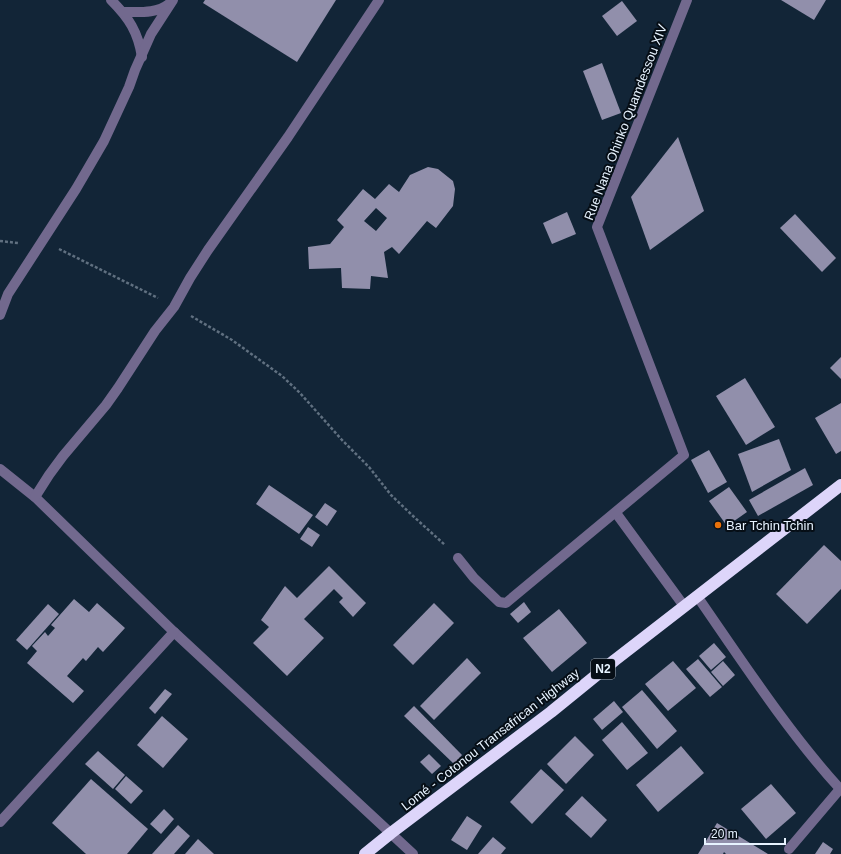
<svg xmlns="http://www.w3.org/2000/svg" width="841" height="854" font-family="Helvetica,sans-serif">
<rect width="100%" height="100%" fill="#122537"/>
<!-- building -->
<g fill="#918fab" fill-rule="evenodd">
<path d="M 205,0 L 336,0 L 297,62 L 203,3 Z"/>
<path d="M 781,0 L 826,0 L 814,20 Z"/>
<path d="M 622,1 L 637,21 L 617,36 L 602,16 Z"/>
<path d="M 602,63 L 621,113 L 602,120 L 583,71 Z"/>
<path d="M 678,137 L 704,211 L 650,250 L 631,197 Z"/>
<path d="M 428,167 L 438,169 L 453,181 L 455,189 L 453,206 L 436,228 L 427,221 L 399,254 L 392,247 L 384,252 L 388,278 L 371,276 L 370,289 L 342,288 L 341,268 L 309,269 L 308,247 L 330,244 L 344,227 L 337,220 L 363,189 L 375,199 L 389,184 L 399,192 L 410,175 ZM 376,208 L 387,218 L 376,231 L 364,221 Z"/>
<path d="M 567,212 L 576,234 L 552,244 L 543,223 Z"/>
<path d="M 795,214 L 836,258 L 822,272 L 780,228 Z"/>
<path d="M 841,357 L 841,379 L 830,368 Z"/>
<path d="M 745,378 L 775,427 L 746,445 L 716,396 Z"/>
<path d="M 841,403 L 841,451 L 836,454 L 815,418 Z"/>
<path d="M 779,439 L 791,470 L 752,492 L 738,454 Z"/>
<path d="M 709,450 L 727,482 L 708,493 L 691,460 Z"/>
<path d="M 805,468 L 813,485 L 758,516 L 749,500 Z"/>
<path d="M 269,485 L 313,515 L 299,534 L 256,504 Z"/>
<path d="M 729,487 L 747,512 L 727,526 L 709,501 Z"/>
<path d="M 325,503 L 337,511 L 327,526 L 315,517 Z"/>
<path d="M 308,527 L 320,535 L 312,547 L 300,539 Z"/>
<path d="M 824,545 L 841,561 L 841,589 L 807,624 L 776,594 Z"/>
<path d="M 329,566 L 366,603 L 353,617 L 339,602 L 343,598 L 334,589 L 304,619 L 324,638 L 287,676 L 253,643 L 269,627 L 261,620 L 285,586 L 297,598 Z"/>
<path d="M 74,599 L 89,612 L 97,603 L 125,628 L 103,652 L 98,647 L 86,661 L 83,658 L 67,676 L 84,691 L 73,703 L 27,663 L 37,651 L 32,646 L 45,632 L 48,636 L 55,628 L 51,625 Z"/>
<path d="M 524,602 L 531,612 L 518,623 L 510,614 Z"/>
<path d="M 434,603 L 454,623 L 413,665 L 393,645 Z"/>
<path d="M 48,604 L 59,614 L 27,650 L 16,640 Z"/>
<path d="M 559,609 L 587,643 L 552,672 L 523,638 Z"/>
<path d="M 714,643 L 726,657 L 711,670 L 699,656 Z"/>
<path d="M 467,658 L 481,673 L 434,720 L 420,706 Z"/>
<path d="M 698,659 L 722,687 L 710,697 L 686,669 Z"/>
<path d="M 673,661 L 696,688 L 668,711 L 645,684 Z"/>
<path d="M 723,661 L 735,675 L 723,686 L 711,672 Z"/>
<path d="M 165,689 L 172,694 L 155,714 L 149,708 Z"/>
<path d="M 642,690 L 677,731 L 657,749 L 622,707 Z"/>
<path d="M 614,701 L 623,712 L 602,730 L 593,719 Z"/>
<path d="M 414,706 L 462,755 L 454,764 L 404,716 Z"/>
<path d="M 162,716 L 188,739 L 163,768 L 137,745 Z"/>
<path d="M 622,722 L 648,753 L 627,770 L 602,740 Z"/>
<path d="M 575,736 L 594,755 L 566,784 L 547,764 Z"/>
<path d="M 681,746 L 704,773 L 658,812 L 636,785 Z"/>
<path d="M 98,751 L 125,775 L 113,789 L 85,764 Z"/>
<path d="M 429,754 L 441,766 L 432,774 L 420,762 Z"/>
<path d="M 541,769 L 564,790 L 532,824 L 510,802 Z"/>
<path d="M 126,776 L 143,791 L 131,804 L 115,789 Z"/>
<path d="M 91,779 L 148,829 L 127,854 L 86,854 L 52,823 Z"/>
<path d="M 771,784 L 796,813 L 766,839 L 741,809 Z"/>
<path d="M 582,796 L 607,820 L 591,838 L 565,814 Z"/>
<path d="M 164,809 L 174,819 L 161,834 L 150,824 Z"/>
<path d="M 467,816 L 482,826 L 467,850 L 451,840 Z"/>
<path d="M 717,823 L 768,854 L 726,854 L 724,852 L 723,854 L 698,854 Z"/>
<path d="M 178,825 L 190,836 L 174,854 L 152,854 Z"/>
<path d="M 493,837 L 506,848 L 501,854 L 478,854 Z"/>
<path d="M 198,839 L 214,854 L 185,854 Z"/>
<path d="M 823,842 L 833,849 L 830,854 L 815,854 Z"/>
</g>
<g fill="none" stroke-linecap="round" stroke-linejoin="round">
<!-- path -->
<g stroke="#607080" stroke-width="2.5" stroke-dasharray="3 2" stroke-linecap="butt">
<path d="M 0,241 L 18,243"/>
<path d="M 59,249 L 158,298"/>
<path d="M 191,316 L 232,340 L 282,376 L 300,393 L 342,440 L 369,467 L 391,495 L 413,516 L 445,545"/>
</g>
<!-- street -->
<g stroke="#72698e" stroke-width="10">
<path d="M 111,0 C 129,18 138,32 142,57"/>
<path d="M 123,12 C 138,12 158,14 170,3"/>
<path d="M 0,315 L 8,294 L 76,189 L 104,141 L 129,87 L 135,70 L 151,34 L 173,0"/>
<path d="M 0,469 L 35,497 L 174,632 L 413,854"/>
<path d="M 35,497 L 49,475 L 63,456 L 106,405 L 118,388 L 155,331 L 174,307 L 190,278 L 208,250 L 288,137 L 379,0"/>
<path d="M 616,513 L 684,606"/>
<path d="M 458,558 L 474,578 L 499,602 L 506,603 L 684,455 L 597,227 L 687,0"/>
<path d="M 697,596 C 742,661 788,732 841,790"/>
<path d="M 0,822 L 174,632"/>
<path d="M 789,849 L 840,789"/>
</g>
<!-- highway -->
<path stroke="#ddd5fa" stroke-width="12" d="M 365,854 L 391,833 L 551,712 L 615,660 L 841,485"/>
</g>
<!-- markers -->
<circle fill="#e8710a" stroke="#060e16" stroke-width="1.5" cx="718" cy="525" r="4"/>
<g text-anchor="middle" stroke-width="4" stroke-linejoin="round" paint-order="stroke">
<!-- shield labels -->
<rect fill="#060e16" stroke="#a4aeb9" stroke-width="1" x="591" y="659" width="24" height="20" rx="3"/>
<g font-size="12" font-weight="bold" fill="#e7f3ff">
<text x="603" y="673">N2</text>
</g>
<!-- street labels -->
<g font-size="13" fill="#e7f3ff" stroke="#060e16">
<text transform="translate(625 122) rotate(-69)" y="5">Rue Nana Ohinko Quamdessou XIV</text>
<text transform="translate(490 739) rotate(-38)" y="5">Lomé - Cotonou Transafrican Highway</text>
</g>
<!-- poi labels -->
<g font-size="13" fill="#e7f3ff" stroke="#060e16" text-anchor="start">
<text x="726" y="530">Bar Tchin Tchin</text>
</g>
</g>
<!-- scale -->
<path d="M705 838v6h80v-6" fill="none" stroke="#e7f3ff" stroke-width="2"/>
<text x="711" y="838" font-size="12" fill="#e7f3ff" stroke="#060e16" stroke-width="3" paint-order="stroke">20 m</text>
</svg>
